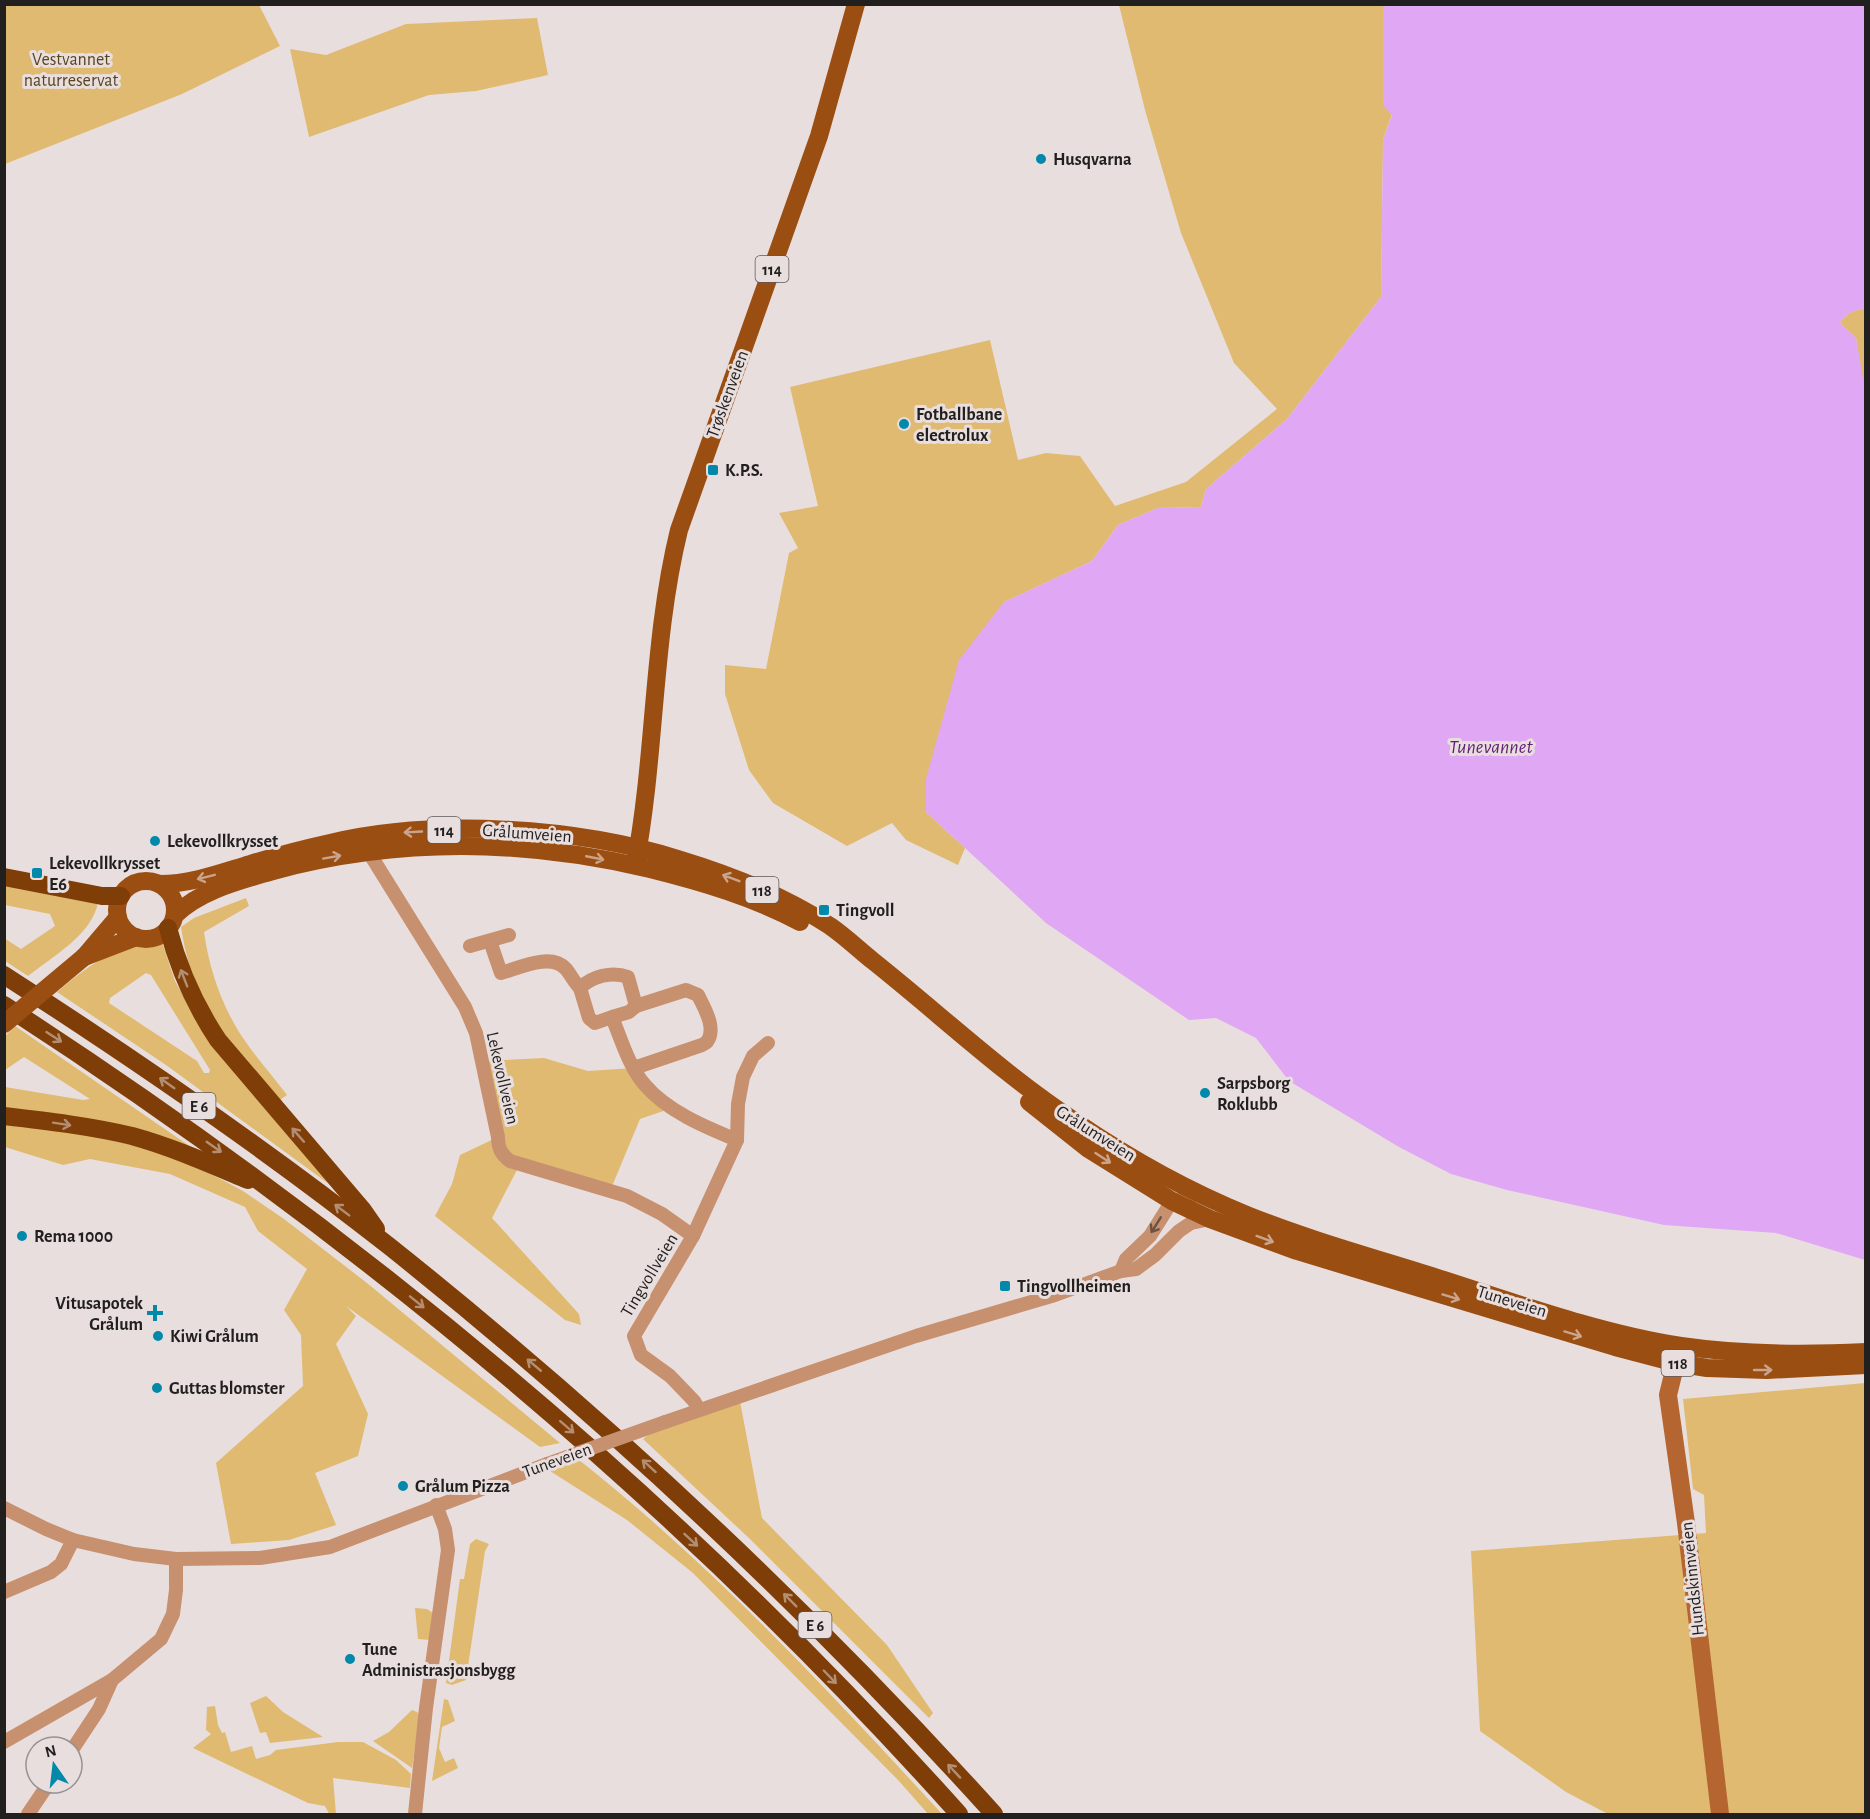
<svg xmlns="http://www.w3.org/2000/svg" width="1870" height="1819" font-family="'Alegreya Sans',sans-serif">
<rect width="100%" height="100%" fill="#e9dede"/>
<!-- green -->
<g fill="#dfba70" fill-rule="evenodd">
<path d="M 5,4 L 259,5 L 280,46 L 182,94 L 5,164 Z"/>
<path d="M 1119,5 L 1383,5 L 1383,104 L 1392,114 L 1383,140 L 1381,297 L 1287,419 L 1206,489 L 1201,507 L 1158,508 L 1118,525 L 1092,561 L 1004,602 L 926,812 L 965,848 L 958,865 L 906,840 L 892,823 L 847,846 L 773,803 L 749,770 L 725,694 L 725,665 L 766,669 L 789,553 L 798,548 L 779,513 L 818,506 L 790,387 L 990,340 L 1018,460 L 1046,453 L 1080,456 L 1115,506 L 1186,482 L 1277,409 L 1234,363 L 1181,233 L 1145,110 Z"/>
<path d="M 537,18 L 548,75 L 476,91 L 429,95 L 309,137 L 290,49 L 326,55 L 406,24 Z"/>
<path d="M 1865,308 L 1865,395 L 1856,338 L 1840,323 C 1847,312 1853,311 1865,308 Z"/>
<path d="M 5,882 L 98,902 C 93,934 52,957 28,976 L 5,961 L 4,938 L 21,949 L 55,926 L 50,914 L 5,905 Z"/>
<path d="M 246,898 L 249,906 L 204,932 C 209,967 220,1001 239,1032 C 253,1054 271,1074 287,1095 L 278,1101 C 253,1070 224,1041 205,1006 C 193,981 185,954 181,927 L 194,918 Z"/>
<path d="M 162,942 L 175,981 L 197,1019 L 329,1184 L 166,1065 L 57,992 C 78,974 102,955 129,947 C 139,943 151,945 162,942 ZM 146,973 L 151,975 L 210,1070 L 209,1073 L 204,1073 L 197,1061 L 109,1003 L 110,998 Z"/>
<path d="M 15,1026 L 204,1156 L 5,1110 L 5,1087 L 83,1100 L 90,1099 L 24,1057 L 5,1070 L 5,1036 Z"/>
<path d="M 544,1058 L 588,1071 L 634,1068 L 672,1108 L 640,1119 L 610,1191 L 520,1164 L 492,1218 L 579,1314 L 581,1325 L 565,1320 L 435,1216 L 452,1184 L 460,1155 L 498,1137 L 482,1061 Z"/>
<path d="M 5,1122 L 65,1130 L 159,1151 L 200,1168 L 243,1191 L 284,1219 L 367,1283 L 560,1443 L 540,1447 L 346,1306 L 356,1316 L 336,1344 L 368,1414 L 358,1456 L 315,1473 L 336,1525 L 289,1540 L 231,1544 L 216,1463 L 303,1386 L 301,1335 L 284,1310 L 307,1269 L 258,1231 L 245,1207 L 170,1174 L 90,1159 L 63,1165 L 5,1147 Z"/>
<path d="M 1865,1383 L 1865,1814 L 1608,1814 L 1566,1792 L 1480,1731 L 1471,1551 L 1706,1533 L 1704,1495 L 1693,1489 L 1683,1399 Z"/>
<path d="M 739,1396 L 762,1518 L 887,1645 L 933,1713 L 929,1718 L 750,1539 L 643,1439 L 665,1422 Z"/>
<path d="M 579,1460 C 712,1565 828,1690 942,1814 L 928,1814 L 899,1781 L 693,1573 L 627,1520 L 550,1471 Z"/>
<path d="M 476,1539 L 489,1544 L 485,1551 L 466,1680 L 452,1685 L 446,1683 L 460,1579 L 464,1579 L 470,1544 Z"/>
<path d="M 415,1608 L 427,1609 L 433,1613 L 430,1640 L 418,1639 Z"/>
<path d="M 266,1696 L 283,1712 L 323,1737 L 270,1743 L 266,1732 L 260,1733 L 250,1703 Z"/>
<path d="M 444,1699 L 448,1700 L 455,1721 L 442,1727 L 439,1748 L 445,1762 L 454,1758 L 458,1768 L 432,1781 Z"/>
<path d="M 215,1706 L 218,1725 L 222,1733 L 225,1732 L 231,1752 L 252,1746 L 256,1759 L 270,1755 L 276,1750 L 338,1742 L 363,1742 L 396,1760 L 411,1774 L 410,1788 L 333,1778 L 336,1814 L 329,1814 L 325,1806 L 308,1803 L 193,1748 L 211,1734 L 206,1730 L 207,1707 Z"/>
<path d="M 412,1710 L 417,1712 L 420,1716 L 412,1768 L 373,1741 L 389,1732 Z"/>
</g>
<!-- water -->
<path fill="#e0a7f4" d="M 1383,5 L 1865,5 L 1865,308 C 1853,311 1847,312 1840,323 L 1856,338 L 1866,395 L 1865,1260 L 1776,1233 L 1664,1225 L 1507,1190 L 1451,1174 L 1399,1147 L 1289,1081 L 1256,1038 L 1216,1018 L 1189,1020 L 1046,923 L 926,812 L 926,779 L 959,660 L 1004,602 L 1092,561 L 1118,525 L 1158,508 L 1201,507 L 1206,489 L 1287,419 L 1381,297 L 1383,140 L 1392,115 L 1383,105 Z"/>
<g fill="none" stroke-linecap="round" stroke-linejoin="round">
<!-- street -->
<g stroke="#c7906f" stroke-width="14">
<path d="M 363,847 L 368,851 L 465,1007 L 476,1033 L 498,1137 C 498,1148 501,1154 510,1161 L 627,1196 L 662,1214 L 693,1236"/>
<path d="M 490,941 L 501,973 C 519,968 551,952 566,969 C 571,975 574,982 580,988"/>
<path d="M 470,946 L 509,935"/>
<path d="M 612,1017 L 595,1023 L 589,1018 L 580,988 C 592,976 612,971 628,977 L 636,1006 L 629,1012 L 612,1017 C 621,1039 629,1067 645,1085 C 667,1111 705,1127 737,1140"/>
<path d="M 634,1068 L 702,1045 L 707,1042 C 717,1028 704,1008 698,995 L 686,990 L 636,1006"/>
<path d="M 1121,1271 L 1126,1259 L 1150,1236 L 1172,1201 L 1201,1194"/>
<path d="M 699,1410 L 694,1401 L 670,1376 L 641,1355 L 634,1336 L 693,1236 L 737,1140 L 738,1104 L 743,1077 L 753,1056 L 768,1043"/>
<path d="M 665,1422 L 916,1336 L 1055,1295 L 1121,1271 L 1136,1269 L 1155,1255 L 1179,1231 L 1191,1223 L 1210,1219"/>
<path d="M 4,1508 L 46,1529 L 73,1540 L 134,1554 L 176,1559 L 260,1558 L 330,1547 L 547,1464"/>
<path d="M 4,1592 L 51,1572 L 61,1564 L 73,1540"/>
<path d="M 4,1742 L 112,1680"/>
<path d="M 72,1750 L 99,1709 L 112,1680 L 161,1639 L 173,1614 L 176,1590 L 176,1559"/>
<path d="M 28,1814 L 49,1783"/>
<path d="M 415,1814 L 426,1708 L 448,1550 L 445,1529 L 436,1505"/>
</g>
<!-- secondary -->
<path stroke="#b5652f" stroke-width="18" d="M 1679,1350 L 1668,1395 L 1686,1523 L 1720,1814"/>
<!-- primary -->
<g stroke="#9b4e11" stroke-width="18">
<path d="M 635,865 C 656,755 652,640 679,530 L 819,136 L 856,4"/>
<circle cx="146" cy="910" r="29"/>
<path d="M 160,884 C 191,884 220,873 250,864 C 276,856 303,849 330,843 C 435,818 576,827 678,859 C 731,875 784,896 830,926 C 846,937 859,950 873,961 C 941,1015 1004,1075 1076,1122 C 1129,1158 1188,1191 1247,1215 C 1304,1238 1364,1255 1422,1273 C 1505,1299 1596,1333 1681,1346 C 1742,1355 1804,1355 1866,1352"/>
<path d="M 175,915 C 201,890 239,881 273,871 C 399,837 524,839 650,869 C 702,882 753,897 800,922"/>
<path d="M 84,957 L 136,937"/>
<path d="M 84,957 L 118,917"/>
<path d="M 1029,1102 L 1087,1148 L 1172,1201 L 1210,1219 L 1297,1251 L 1615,1347 L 1676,1363 L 1707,1368 L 1767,1370 L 1866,1365"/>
</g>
<!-- highway -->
<g stroke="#7f3d08" stroke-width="18">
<path d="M 4,877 L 102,896 L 121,896"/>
<path d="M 168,928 C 179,970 194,1004 218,1040 L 362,1209 L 376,1229"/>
<path d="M 4,975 C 136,1060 266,1149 389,1246 C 606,1419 808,1608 994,1814"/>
<path d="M 4,1005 C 356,1233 680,1502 959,1814"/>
<path d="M 4,1116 C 47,1121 90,1126 132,1136 C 172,1147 210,1164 248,1180"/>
</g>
<!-- street-bridge -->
<path stroke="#c7906f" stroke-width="14" d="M 547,1464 L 665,1422"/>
<!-- primary-bridge -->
<path stroke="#9b4e11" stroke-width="18" d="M 4,1024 L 84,957"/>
</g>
<!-- one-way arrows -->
<defs><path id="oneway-shaft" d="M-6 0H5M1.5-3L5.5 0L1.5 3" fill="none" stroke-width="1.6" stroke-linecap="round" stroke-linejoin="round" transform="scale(1.5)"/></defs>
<g stroke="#caa48c">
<use href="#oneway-shaft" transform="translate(413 832) rotate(177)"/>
<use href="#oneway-shaft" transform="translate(332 857) rotate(-10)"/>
<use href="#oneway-shaft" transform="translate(595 858) rotate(11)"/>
<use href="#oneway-shaft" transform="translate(206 877) rotate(166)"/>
<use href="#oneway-shaft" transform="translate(731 878) rotate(-159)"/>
<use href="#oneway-shaft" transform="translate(1103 1158) rotate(33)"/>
<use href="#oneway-shaft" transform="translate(1265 1239) rotate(20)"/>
<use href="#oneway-shaft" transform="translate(1451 1297) rotate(17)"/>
<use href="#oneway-shaft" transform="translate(1573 1334) rotate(17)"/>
<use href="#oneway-shaft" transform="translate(1763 1370)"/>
</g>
<g stroke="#b48e73">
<use href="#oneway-shaft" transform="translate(184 978) rotate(-111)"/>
<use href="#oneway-shaft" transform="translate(54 1037) rotate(33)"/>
<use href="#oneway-shaft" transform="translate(167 1083) rotate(-145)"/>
<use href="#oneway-shaft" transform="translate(62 1124) rotate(9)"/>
<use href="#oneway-shaft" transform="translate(298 1135) rotate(-131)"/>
<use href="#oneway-shaft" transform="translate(214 1147) rotate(35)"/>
<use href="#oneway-shaft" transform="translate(342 1210) rotate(-143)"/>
<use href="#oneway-shaft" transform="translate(417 1302) rotate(39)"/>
<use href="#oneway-shaft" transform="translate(534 1365) rotate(-140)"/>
<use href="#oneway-shaft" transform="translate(567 1427) rotate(41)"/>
<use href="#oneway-shaft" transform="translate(649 1466) rotate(-138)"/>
<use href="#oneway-shaft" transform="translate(691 1540) rotate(43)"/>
<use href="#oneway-shaft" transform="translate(790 1600) rotate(-135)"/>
<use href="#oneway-shaft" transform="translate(830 1677) rotate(46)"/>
<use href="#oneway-shaft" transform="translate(954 1771) rotate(-133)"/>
</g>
<use stroke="#6c5243" href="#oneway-shaft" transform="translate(1156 1225) rotate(122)"/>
<!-- markers -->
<g fill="#0289aa" stroke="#e9dede" stroke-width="2">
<circle cx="1041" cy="159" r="6"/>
<circle cx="904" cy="424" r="6"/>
<rect x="707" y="464" width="12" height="12" rx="3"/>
<circle cx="155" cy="841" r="6"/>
<rect x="31" y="867" width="12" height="12" rx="3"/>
<rect x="818" y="904" width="12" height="12" rx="3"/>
<circle cx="1205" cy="1093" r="6"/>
<circle cx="22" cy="1236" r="6"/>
<rect x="999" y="1280" width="12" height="12" rx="3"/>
<path d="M152 1304h6v6h6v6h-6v6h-6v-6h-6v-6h6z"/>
<circle cx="158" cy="1336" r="6"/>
<circle cx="157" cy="1388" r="6"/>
<circle cx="403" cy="1486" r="6"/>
<circle cx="350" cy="1659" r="6"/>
</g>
<g text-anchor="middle" stroke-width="6" stroke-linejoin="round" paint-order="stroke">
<!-- shield labels -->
<g fill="#e9dede" stroke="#5e5858" stroke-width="1.5">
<rect x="755.5" y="256" width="33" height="26" rx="4.5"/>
<rect x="427.5" y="817" width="33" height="26" rx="4.5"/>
<rect x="745.5" y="877" width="33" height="26" rx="4.5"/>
<rect x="182.5" y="1093" width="33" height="26" rx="4.5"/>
<rect x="1661.5" y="1350" width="33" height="26" rx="4.5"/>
<rect x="798.5" y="1612" width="33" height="26" rx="4.5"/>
</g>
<g font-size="16" font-weight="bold" fill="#221f1f">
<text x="772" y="275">114</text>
<text x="444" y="836">114</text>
<text x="762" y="896">118</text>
<text x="199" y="1112">E 6</text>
<text x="1678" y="1369">118</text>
<text x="815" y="1631">E 6</text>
</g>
<!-- park labels -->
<g font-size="18" fill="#58451f" stroke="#e9dede">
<text x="71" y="65">Vestvannet<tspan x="71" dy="21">naturreservat</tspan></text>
</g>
<!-- poi labels -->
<g font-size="18" font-weight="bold" fill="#221f1f" stroke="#e9dede" text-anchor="start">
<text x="1053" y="165">Husqvarna</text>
<text x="916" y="420">Fotballbane<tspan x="916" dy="21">electrolux</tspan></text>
<text x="725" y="476">K.P.S.</text>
<text x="167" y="847">Lekevollkrysset</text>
<text x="49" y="869">Lekevollkrysset<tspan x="49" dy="21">E6</tspan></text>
<text x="836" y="916">Tingvoll</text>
<text x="1217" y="1089">Sarpsborg<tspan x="1217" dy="21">Roklubb</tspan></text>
<text x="34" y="1242">Rema 1000</text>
<text x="1017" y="1292">Tingvollheimen</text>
<text x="143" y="1309" text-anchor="end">Vitusapotek<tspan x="143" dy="21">Grålum</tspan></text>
<text x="170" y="1342">Kiwi Grålum</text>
<text x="169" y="1394">Guttas blomster</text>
<text x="415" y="1492">Grålum Pizza</text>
<text x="362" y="1655">Tune<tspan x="362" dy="21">Administrasjonsbygg</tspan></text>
</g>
<!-- street labels -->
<g font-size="18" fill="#221f1f" stroke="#e9dede">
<text transform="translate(727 394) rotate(-70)" y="6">Trøskenveien</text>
<text transform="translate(527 833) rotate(4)" y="6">Grålumveien</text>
<text transform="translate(503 1078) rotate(77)" y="6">Lekevollveien</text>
<text transform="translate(1096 1133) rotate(32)" y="6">Grålumveien</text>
<text transform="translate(649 1275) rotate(-59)" y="6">Tingvollveien</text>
<text transform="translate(1512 1301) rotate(17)" y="6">Tuneveien</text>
<text transform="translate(557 1460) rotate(-20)" y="6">Tuneveien</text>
<text transform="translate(1692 1579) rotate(-96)" y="6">Hundskinnveien</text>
</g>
<!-- water labels -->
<g font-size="20" font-style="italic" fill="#631e77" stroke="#e9dede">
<text x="1491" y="753">Tunevannet</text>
</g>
</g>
<!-- border -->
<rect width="1870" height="1819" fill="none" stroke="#221f1f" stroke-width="12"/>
<!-- north arrow -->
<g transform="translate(54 1765) rotate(346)"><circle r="28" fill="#e9dede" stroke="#999292" stroke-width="1.5"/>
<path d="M0-4.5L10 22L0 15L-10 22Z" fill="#0289aa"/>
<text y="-9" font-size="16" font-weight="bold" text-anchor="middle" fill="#221f1f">N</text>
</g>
</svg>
